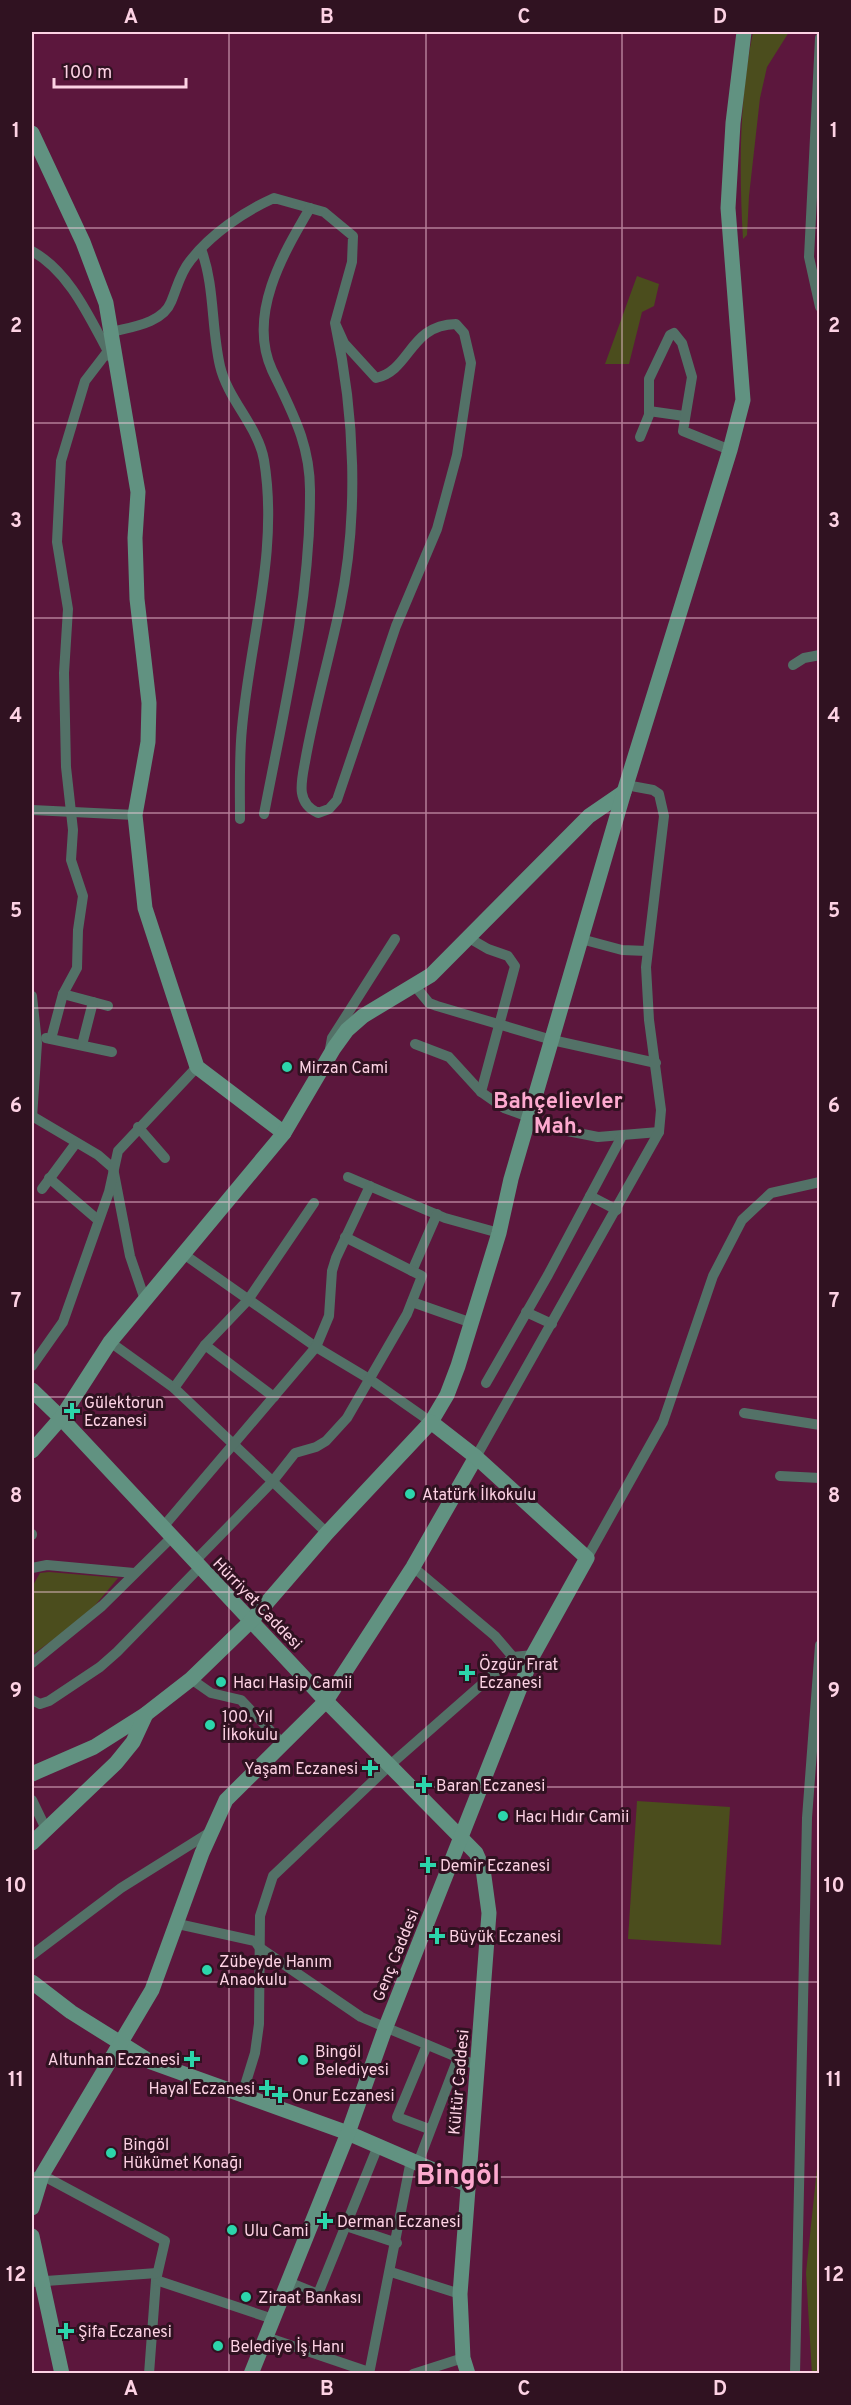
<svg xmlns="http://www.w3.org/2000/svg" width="851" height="2405" font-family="Overpass,sans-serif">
<rect width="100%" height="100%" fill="#5c173d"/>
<!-- green -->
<g fill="#4b4d1d">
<path d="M 753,32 L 789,32 L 767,67 L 760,98 L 749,196 L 747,235 L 743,239 C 739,170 739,100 753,32 Z"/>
<path d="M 637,276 L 659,284 L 654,306 L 642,312 L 629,364 L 605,364 Z"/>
<path d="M 49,1572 L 118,1578 L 87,1615 L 32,1655 L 32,1587 L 40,1573 Z"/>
<path d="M 637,1801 L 730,1807 L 721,1945 L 628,1939 Z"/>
<path d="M 819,2149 L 820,2373 L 812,2374 L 806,2273 Z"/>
</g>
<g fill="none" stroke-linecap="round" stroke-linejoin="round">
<!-- street -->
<g stroke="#537167" stroke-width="10">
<path d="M 820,38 L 809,257 L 820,307"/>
<path d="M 201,249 C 215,286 211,327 220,366 C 228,400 258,426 264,460 C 279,551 250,638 242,728 C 239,758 240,789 240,819"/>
<path d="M 32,251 C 71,273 90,319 111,357"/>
<path d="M 112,332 C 131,327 163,323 171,302 C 177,288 180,273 190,261 C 211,234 243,212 274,198 L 324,212 L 353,236 L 352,262 L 335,323 L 344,343 L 376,378 C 411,370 409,325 456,324 L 464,333 L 471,363 L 457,455 L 437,529 L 396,626 L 337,800 L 329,809 L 318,813 C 296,803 301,783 305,762 C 314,710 329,659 340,607 C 359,515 355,415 335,323"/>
<path d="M 649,411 L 684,416"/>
<path d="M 640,437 L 649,415 L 649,379 L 670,335 L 674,333 L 682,343 L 692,377 L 683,431 L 730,450"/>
<path d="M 793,665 L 804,658 L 820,655"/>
<path d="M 32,810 L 135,815"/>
<path d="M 264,814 C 284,709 310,602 310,494 C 311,445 292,412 272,370 C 247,315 283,254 310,208"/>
<path d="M 469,938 L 488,949 L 508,956 L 515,966 L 481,1092"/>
<path d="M 581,939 L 622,950 L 647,951"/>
<path d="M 415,986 L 429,1003 L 437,1006 L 552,1040 L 656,1063"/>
<path d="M 63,994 L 108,1006"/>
<path d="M 32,996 L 37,1043 L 32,1118"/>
<path d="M 46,1038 L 112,1052"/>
<path d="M 51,1039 L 63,994 L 77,968 L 78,930 L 83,896 L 71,860 L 73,830 L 66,767 L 64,673 L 68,609 L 57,542 L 61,461 L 85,381 L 108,351"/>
<path d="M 415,1044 L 449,1057 L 481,1092 L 504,1108 L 529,1117"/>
<path d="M 82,1045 L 93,1002"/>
<path d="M 330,1049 L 332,1038 L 395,939"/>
<path d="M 32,1116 L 98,1155 L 113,1168 L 130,1256 L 145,1300"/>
<path d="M 527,1123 L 598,1137 L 659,1132"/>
<path d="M 138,1127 L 165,1158"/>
<path d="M 348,1177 L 445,1218 L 499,1233"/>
<path d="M 49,1178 L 98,1220"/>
<path d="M 42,1189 L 76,1143"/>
<path d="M 590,1196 L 617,1210"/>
<path d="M 185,1255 L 316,1347 L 371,1380 L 431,1422"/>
<path d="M 412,1271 L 437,1214"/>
<path d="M 412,1302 L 472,1323"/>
<path d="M 526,1312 L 552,1324"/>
<path d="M 110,1342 L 174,1388 L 327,1533"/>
<path d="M 205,1345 L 274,1397"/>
<path d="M 32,1366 L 63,1322 L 109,1192 L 118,1151 L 197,1067"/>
<path d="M 486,1383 L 548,1275 L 622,1136"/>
<path d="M 174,1388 L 205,1345 L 248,1300 L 314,1203"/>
<path d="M 744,1413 L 820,1425"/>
<path d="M 476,1457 L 659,1132 L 661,1110 L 649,1020 L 646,967 L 664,816 L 659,794 L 653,790 L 626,785"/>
<path d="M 780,1476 L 820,1478"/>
<path d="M 163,1527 L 316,1347 L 329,1316 L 332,1271 L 336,1258 L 370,1186"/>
<path d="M 32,1535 L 32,1534"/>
<path d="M 587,1558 L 663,1422 L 713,1276 L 742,1220 L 771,1193 L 820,1182"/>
<path d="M 194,1562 L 273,1481 L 295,1453 L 316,1447 L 326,1441 L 347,1418 L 407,1314 L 422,1276 L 345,1237"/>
<path d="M 413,1567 L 495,1636 L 513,1657"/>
<path d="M 32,1568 L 47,1565 L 134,1573"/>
<path d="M 32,1663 L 102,1606 L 172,1537"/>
<path d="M 191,1679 L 211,1693 L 241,1700 L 283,1744"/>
<path d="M 32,1700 L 40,1704 L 49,1701 L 100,1667 L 117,1652 L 199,1568"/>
<path d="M 32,1800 L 46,1829"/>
<path d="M 178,1924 L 255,1941 L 260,1948 L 361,2017 L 478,2066"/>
<path d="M 32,1955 L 121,1888 L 212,1831"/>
<path d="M 427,2045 L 397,2117 L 429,2129"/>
<path d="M 242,2095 L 255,2053 L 259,2024 L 260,1916 L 273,1876 L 390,1765 L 513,1657 L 533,1655"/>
<path d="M 418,2163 L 458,2058"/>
<path d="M 32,2178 L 42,2175 L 165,2241 L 156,2280 L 149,2374"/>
<path d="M 346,2226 L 397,2243"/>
<path d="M 391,2272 L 460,2294"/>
<path d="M 156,2280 L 273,2319"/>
<path d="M 32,2282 L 157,2273"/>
<path d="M 288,2282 L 318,2294 L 378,2146"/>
<path d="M 266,2337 L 369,2372"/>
<path d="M 369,2374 L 411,2160"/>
<path d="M 413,2374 L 463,2358"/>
<path d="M 795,2374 L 807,1818 L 820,1645"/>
</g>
<!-- secondary -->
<g stroke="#619281" stroke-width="15">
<path d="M 32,133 L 83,242 L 106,303 L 138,492 L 135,538 L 137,599 L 149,703 L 148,742 L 135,815 L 145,908 L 197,1067 L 284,1133"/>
<path d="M 32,1390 L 61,1418 L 326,1701 L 476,1853 L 483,1869 L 489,1913 L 460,2294 L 463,2358 L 468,2374"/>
<path d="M 32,1451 L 61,1418 L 110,1342 L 284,1133 L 334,1048 L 347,1030 L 363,1016 L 431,975 L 589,816 L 624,792"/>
<path d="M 32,1774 L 94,1747 L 146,1714 L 191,1679 L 251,1621 L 327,1533 L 431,1422 L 447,1395 L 458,1366 L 499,1233 L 511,1179 L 624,792 L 730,450 L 743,400 L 728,208 L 733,123 L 744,32"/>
<path d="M 32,1843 L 116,1763 L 133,1742 L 146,1714"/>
<path d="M 32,1982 L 71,2012 L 151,2062 L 348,2133 L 468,2185"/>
<path d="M 32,2208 L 42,2175 L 152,1990 L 202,1853 L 226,1800 L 326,1701 L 413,1567 L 476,1457"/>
<path d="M 32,2236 L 62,2374"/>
<path d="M 251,2374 L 348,2133 L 385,2029 L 533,1655 L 587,1558 L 476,1457 L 431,1422"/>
</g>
</g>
<!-- grid -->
<path fill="none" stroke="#fdd2e4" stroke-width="1.5" stroke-opacity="0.55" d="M 229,32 L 229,2374M 426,32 L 426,2374M 622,32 L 622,2374M 32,228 L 820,228M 32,423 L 820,423M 32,618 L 820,618M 32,813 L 820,813M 32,1008 L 820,1008M 32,1202 L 820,1202M 32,1397 L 820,1397M 32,1592 L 820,1592M 32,1787 L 820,1787M 32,1982 L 820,1982M 32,2177 L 820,2177"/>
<!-- markers -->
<g fill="#2cd5ab" stroke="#301221" stroke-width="2">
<circle cx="287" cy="1067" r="6"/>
<path d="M69 1402h6v6h6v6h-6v6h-6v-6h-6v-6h6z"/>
<circle cx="410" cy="1494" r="6"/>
<path d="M464 1664h6v6h6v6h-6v6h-6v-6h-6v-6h6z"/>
<circle cx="221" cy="1682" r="6"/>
<circle cx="210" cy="1725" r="6"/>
<path d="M367 1759h6v6h6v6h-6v6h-6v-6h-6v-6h6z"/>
<path d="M421 1776h6v6h6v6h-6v6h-6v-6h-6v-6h6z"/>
<circle cx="503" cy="1816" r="6"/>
<path d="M425 1856h6v6h6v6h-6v6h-6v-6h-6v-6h6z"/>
<path d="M434 1927h6v6h6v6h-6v6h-6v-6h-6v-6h6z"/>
<circle cx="207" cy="1970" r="6"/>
<path d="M189 2050h6v6h6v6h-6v6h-6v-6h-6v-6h6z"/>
<circle cx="303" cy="2060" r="6"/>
<path d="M264 2079h6v6h6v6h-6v6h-6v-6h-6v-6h6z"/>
<path d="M277 2086h6v6h6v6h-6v6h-6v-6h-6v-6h6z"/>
<circle cx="111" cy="2153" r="6"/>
<path d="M322 2212h6v6h6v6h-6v6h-6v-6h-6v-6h6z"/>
<circle cx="232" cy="2230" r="6"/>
<circle cx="246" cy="2297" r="6"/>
<path d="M63 2322h6v6h6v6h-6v6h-6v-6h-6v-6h6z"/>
<circle cx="218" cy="2346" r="6"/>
</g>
<g text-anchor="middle" stroke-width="6" stroke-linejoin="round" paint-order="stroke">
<!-- poi labels -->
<g font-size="16" fill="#fdd2e4" stroke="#301221" text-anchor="start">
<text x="299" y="1073">Mirzan Cami</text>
<text x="84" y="1408">Gülektorun<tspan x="84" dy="18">Eczanesi</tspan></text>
<text x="422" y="1500">Atatürk İlkokulu</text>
<text x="479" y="1670">Özgür Fırat<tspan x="479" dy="18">Eczanesi</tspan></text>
<text x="233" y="1688">Hacı Hasip Camii</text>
<text x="222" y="1722">100. Yıl<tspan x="222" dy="18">İlkokulu</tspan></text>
<text x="358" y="1774" text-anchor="end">Yaşam Eczanesi</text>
<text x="436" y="1791">Baran Eczanesi</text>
<text x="515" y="1822">Hacı Hıdır Camii</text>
<text x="440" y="1871">Demir Eczanesi</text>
<text x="449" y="1942">Büyük Eczanesi</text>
<text x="219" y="1967">Zübeyde Hanım<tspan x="219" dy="18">Anaokulu</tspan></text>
<text x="315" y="2057">Bingöl<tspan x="315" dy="18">Belediyesi</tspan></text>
<text x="180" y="2065" text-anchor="end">Altunhan Eczanesi</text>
<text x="255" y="2094" text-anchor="end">Hayal Eczanesi</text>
<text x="292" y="2101">Onur Eczanesi</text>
<text x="123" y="2150">Bingöl<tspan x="123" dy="18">Hükümet Konağı</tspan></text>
<text x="337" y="2227">Derman Eczanesi</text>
<text x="244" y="2236">Ulu Cami</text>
<text x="258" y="2303">Ziraat Bankası</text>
<text x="78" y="2337">Şifa Eczanesi</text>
<text x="230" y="2352">Belediye İş Hanı</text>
</g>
<!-- street labels -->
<g font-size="16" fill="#fdd2e4" stroke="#301221">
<text transform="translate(258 1603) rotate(46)" y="6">Hürriyet Caddesi</text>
<text transform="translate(395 1955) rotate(-68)" y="6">Genç Caddesi</text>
<text transform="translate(458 2082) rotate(-85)" y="6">Kültür Caddesi</text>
</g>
<!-- district labels -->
<g font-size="22" font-weight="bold" fill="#fda9cf" stroke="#301221">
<text x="558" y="1108">Bahçelievler<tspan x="558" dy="25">Mah.</tspan></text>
</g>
<!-- town labels -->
<g font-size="28" font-weight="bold" fill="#fda9cf" stroke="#301221">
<text x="458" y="2184">Bingöl</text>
</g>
</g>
<!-- border -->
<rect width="851" height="2405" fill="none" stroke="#301221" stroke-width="66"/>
<!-- scale -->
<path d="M54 78v9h132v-9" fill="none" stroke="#fdd2e4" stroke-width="3"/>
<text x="63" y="78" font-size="18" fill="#fdd2e4" stroke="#301221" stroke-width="4.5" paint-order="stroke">100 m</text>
<rect x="33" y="33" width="785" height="2339" fill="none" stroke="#fdd2e4" stroke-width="2"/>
<g font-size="20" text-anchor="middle" font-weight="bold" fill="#fdd2e4">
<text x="131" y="23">A</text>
<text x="327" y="23">B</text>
<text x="524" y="23">C</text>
<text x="720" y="23">D</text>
<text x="16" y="137">1</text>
<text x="834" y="137">1</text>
<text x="16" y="332">2</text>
<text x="834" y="332">2</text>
<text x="16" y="527">3</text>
<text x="834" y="527">3</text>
<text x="16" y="722">4</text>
<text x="834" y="722">4</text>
<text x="16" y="917">5</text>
<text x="834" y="917">5</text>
<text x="16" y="1112">6</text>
<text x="834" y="1112">6</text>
<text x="16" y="1307">7</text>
<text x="834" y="1307">7</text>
<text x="16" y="1502">8</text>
<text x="834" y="1502">8</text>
<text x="16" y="1697">9</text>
<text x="834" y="1697">9</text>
<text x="16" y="1892">10</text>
<text x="834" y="1892">10</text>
<text x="16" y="2086">11</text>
<text x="834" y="2086">11</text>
<text x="16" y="2281">12</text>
<text x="834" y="2281">12</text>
<text x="131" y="2395">A</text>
<text x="327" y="2395">B</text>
<text x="524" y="2395">C</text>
<text x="720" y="2395">D</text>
</g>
</svg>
